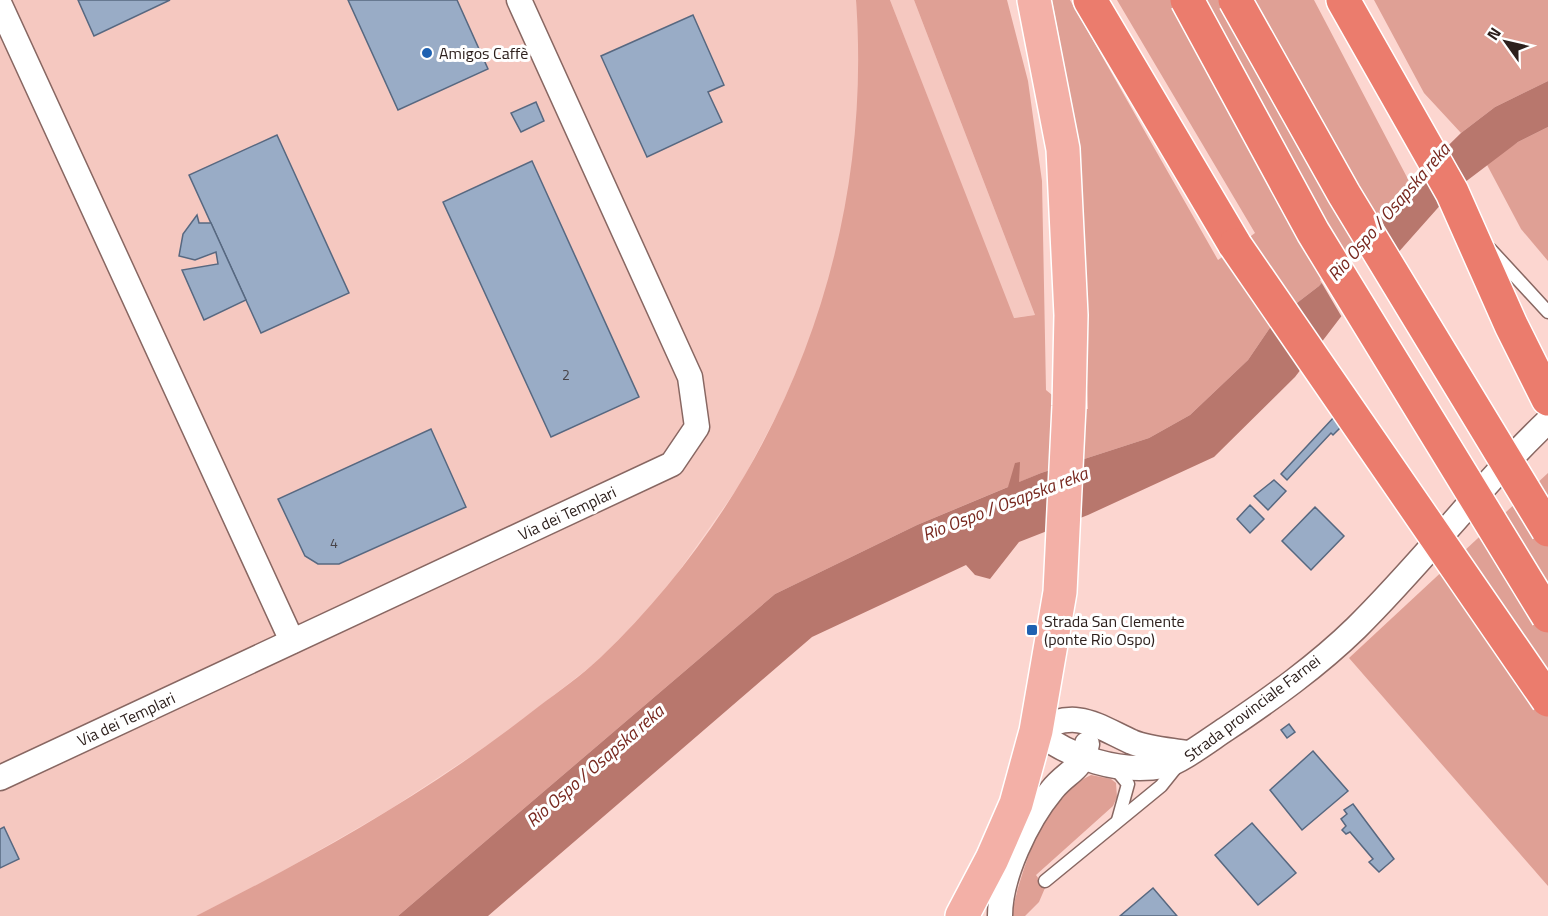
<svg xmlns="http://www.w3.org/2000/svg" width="1548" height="916" font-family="'Titillium Web',sans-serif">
<rect width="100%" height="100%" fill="#fcd6d0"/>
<!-- built -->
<g fill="#f5c8c0">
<path d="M 0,0 L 856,0 L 859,45 L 859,106 L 852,166 L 842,233 L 814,330 L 782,405 L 741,483 L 665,591 L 599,660 L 500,737 L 389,810 L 271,878 L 196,916 L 0,916 Z"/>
<path d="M 890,0 L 914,0 L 1035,315 L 1013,318 Z"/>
</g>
<!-- green -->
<g fill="#dfa095">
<path d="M 856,0 L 890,0 L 1014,318 L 1035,315 L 914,0 L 1007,0 L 1028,81 L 1042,181 L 1046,390 L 1069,409 L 1088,409 L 1075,122 L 1052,0 L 1070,0 L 1218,260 L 1255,233 L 1117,0 L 1314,0 L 1410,183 L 1319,286 L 1276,319 L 1248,360 L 1190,415 L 1149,438 L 1041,473 L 917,525 L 775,594 L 398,916 L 196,916 C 315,856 433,790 538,707 C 559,691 581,676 600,658 C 779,487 874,247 856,0 Z"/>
<path d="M 1374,0 L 1548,0 L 1548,81 L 1495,107 L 1461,133 L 1424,93 Z"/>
<path d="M 1548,127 L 1548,261 L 1521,229 L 1486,163 L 1518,142 Z"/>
<path d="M 1548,473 L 1548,886 L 1349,658 Z"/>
<path d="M 1091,775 L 1111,779 L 1116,783 L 1117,797 L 1113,806 L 1036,875 L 1045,888 L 1039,902 L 1025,916 L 1012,916 C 1014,894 1036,829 1049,811 C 1060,795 1074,783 1091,775 Z"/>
</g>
<!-- water -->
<path fill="#b8776d" d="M 1548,81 L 1548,127 L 1518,142 L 1452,192 L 1340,318 L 1295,377 L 1214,457 L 1088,515 L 1019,542 L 990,579 L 975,575 L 966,565 L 812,637 L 488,916 L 398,916 L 775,594 L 917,525 L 1008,487 L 1015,463 L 1020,462 L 1019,482 L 1041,473 L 1149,438 L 1190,415 L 1248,360 L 1276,319 L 1319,286 L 1410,183 L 1461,133 L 1495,107 Z"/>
<!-- pier -->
<path fill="#fcd6d0" d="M 1377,217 L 1399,254 L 1343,319 L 1320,280 Z"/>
<!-- building -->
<g fill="#99acc6" stroke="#576880" stroke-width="1.5">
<path d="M 78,0 L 170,0 L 94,36 Z"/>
<path d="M 348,0 L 457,0 L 488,69 L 398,110 Z"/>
<path d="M 693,15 L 724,85 L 708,92 L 722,122 L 647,157 L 601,56 Z"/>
<path d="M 536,102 L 544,121 L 521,132 L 511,113 Z"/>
<path d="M 277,135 L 349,293 L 261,333 L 189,175 Z"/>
<path d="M 532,161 L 639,397 L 551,437 L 443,202 Z"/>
<path d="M 197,215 L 199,223 L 211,223 L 246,300 L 204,320 L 182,270 L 218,264 L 216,252 L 195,260 L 179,256 L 183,234 Z"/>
<path d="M 1334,417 L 1343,425 L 1333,435 L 1331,433 L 1287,480 L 1281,474 Z"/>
<path d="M 431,429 L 466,507 L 339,564 L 318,564 L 305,556 L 278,499 Z"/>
<path d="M 1274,480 L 1286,491 L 1268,510 L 1254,496 Z"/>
<path d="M 1250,505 L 1264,519 L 1250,533 L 1237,519 Z"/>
<path d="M 1315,507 L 1344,536 L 1311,570 L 1282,541 Z"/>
<path d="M 1289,724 L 1295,732 L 1287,738 L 1281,730 Z"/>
<path d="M 1313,751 L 1348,791 L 1302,830 L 1270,790 Z"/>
<path d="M 1353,804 L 1394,859 L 1379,872 L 1369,862 L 1373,859 L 1350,832 L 1346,834 L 1342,830 L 1346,826 L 1341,819 L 1347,814 L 1344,810 Z"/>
<path d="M 1252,823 L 1296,873 L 1258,905 L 1215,855 Z"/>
<path d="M 4,827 L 19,859 L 0,868 L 0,829 Z"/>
<path d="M 1153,888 L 1177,916 L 1120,916 Z"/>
</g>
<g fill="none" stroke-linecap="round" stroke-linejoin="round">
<defs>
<g id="lane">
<path d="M 1490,249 L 1548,312"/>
<path d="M 1114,767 L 1128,784 L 1118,820"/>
<path d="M 1045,881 L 1161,786 L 1177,766"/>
</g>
<g id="street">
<path d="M 0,5 L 292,641"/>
<path d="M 1187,753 C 1169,750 1149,749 1132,742 C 1095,725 1076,708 1036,731 C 1071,758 1119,774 1164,766 C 1179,763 1212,738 1226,729 C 1272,698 1317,666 1356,628 C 1423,562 1480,486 1548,421"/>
<path d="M 0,778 L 672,464 L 697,427 L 690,377 L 519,0"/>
<path d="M 1000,916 C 1000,876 1027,820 1052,790 C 1067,771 1082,771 1087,744"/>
</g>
<path id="primary" d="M 962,916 L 992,859 L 1016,804 L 1036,731 L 1060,592 L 1069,406 L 1071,315 L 1063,149 L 1034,0"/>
<g id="highway">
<path d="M 1090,0 L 1235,245"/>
<path d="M 1343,0 L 1452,192 L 1511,325 L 1548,399"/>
</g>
</defs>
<!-- lane casing -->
<use href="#lane" stroke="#886762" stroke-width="15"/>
<!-- street casing -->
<use href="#street" stroke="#886762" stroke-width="27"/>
<!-- primary casing -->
<use href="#primary" stroke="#fff" stroke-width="36"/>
<!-- highway casing -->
<use href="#highway" stroke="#fff" stroke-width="36"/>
<!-- lane -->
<use href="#lane" stroke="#fff" stroke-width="12"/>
<!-- street -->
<use href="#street" stroke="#fff" stroke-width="24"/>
<!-- primary -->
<use href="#primary" stroke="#f3b0a7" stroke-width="33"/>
<!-- highway -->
<use href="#highway" stroke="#eb7c6d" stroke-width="33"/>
<defs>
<g id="highway-bridge">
<path d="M 1187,0 L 1313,232 L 1548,616"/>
<path d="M 1235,0 L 1344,194 L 1548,530"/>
<path d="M 1235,245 L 1548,700"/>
</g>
</defs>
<!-- highway-bridge casing -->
<use href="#highway-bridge" stroke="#fff" stroke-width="36" stroke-linecap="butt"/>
<!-- highway-bridge -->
<use href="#highway-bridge" stroke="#eb7c6d" stroke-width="33"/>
</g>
<!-- markers -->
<g fill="#1e61b1" stroke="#fff" stroke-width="2">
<circle cx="427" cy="53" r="6"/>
<rect x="1026" y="624" width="12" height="12" rx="3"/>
</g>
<g text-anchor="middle" stroke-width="6" stroke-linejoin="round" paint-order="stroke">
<!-- number labels -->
<g font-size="14" fill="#484347">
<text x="566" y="380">2</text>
<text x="334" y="548">4</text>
</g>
<!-- poi labels -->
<g font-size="16" fill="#2d201d" stroke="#fff" text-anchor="start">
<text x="439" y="59">Amigos Caffè</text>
<text x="1044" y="627">Strada San Clemente<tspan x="1044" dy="18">(ponte Rio Ospo)</tspan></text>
</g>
<!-- street labels -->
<g font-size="16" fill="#2d201d" stroke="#fff">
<text transform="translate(567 513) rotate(-25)" y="6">Via dei Templari</text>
<text transform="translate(1252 708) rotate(-37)" y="6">Strada provinciale Farnei</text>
<text transform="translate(126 719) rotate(-25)" y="6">Via dei Templari</text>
</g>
<!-- water labels -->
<g font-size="18" font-style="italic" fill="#78281f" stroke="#fff">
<text transform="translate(1389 212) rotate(-49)" y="6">Rio Ospo / Osapska reka</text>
<text transform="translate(1005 504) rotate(-21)" y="6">Rio Ospo / Osapska reka</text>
<text transform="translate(595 766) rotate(-41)" y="6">Rio Ospo / Osapska reka</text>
</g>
</g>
<!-- north arrow -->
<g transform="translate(1506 42) rotate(304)" stroke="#ffffff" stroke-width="4.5" paint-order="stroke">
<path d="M0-4.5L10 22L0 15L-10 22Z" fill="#2d201d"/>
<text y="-9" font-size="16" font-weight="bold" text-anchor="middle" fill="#2d201d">N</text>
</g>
</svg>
